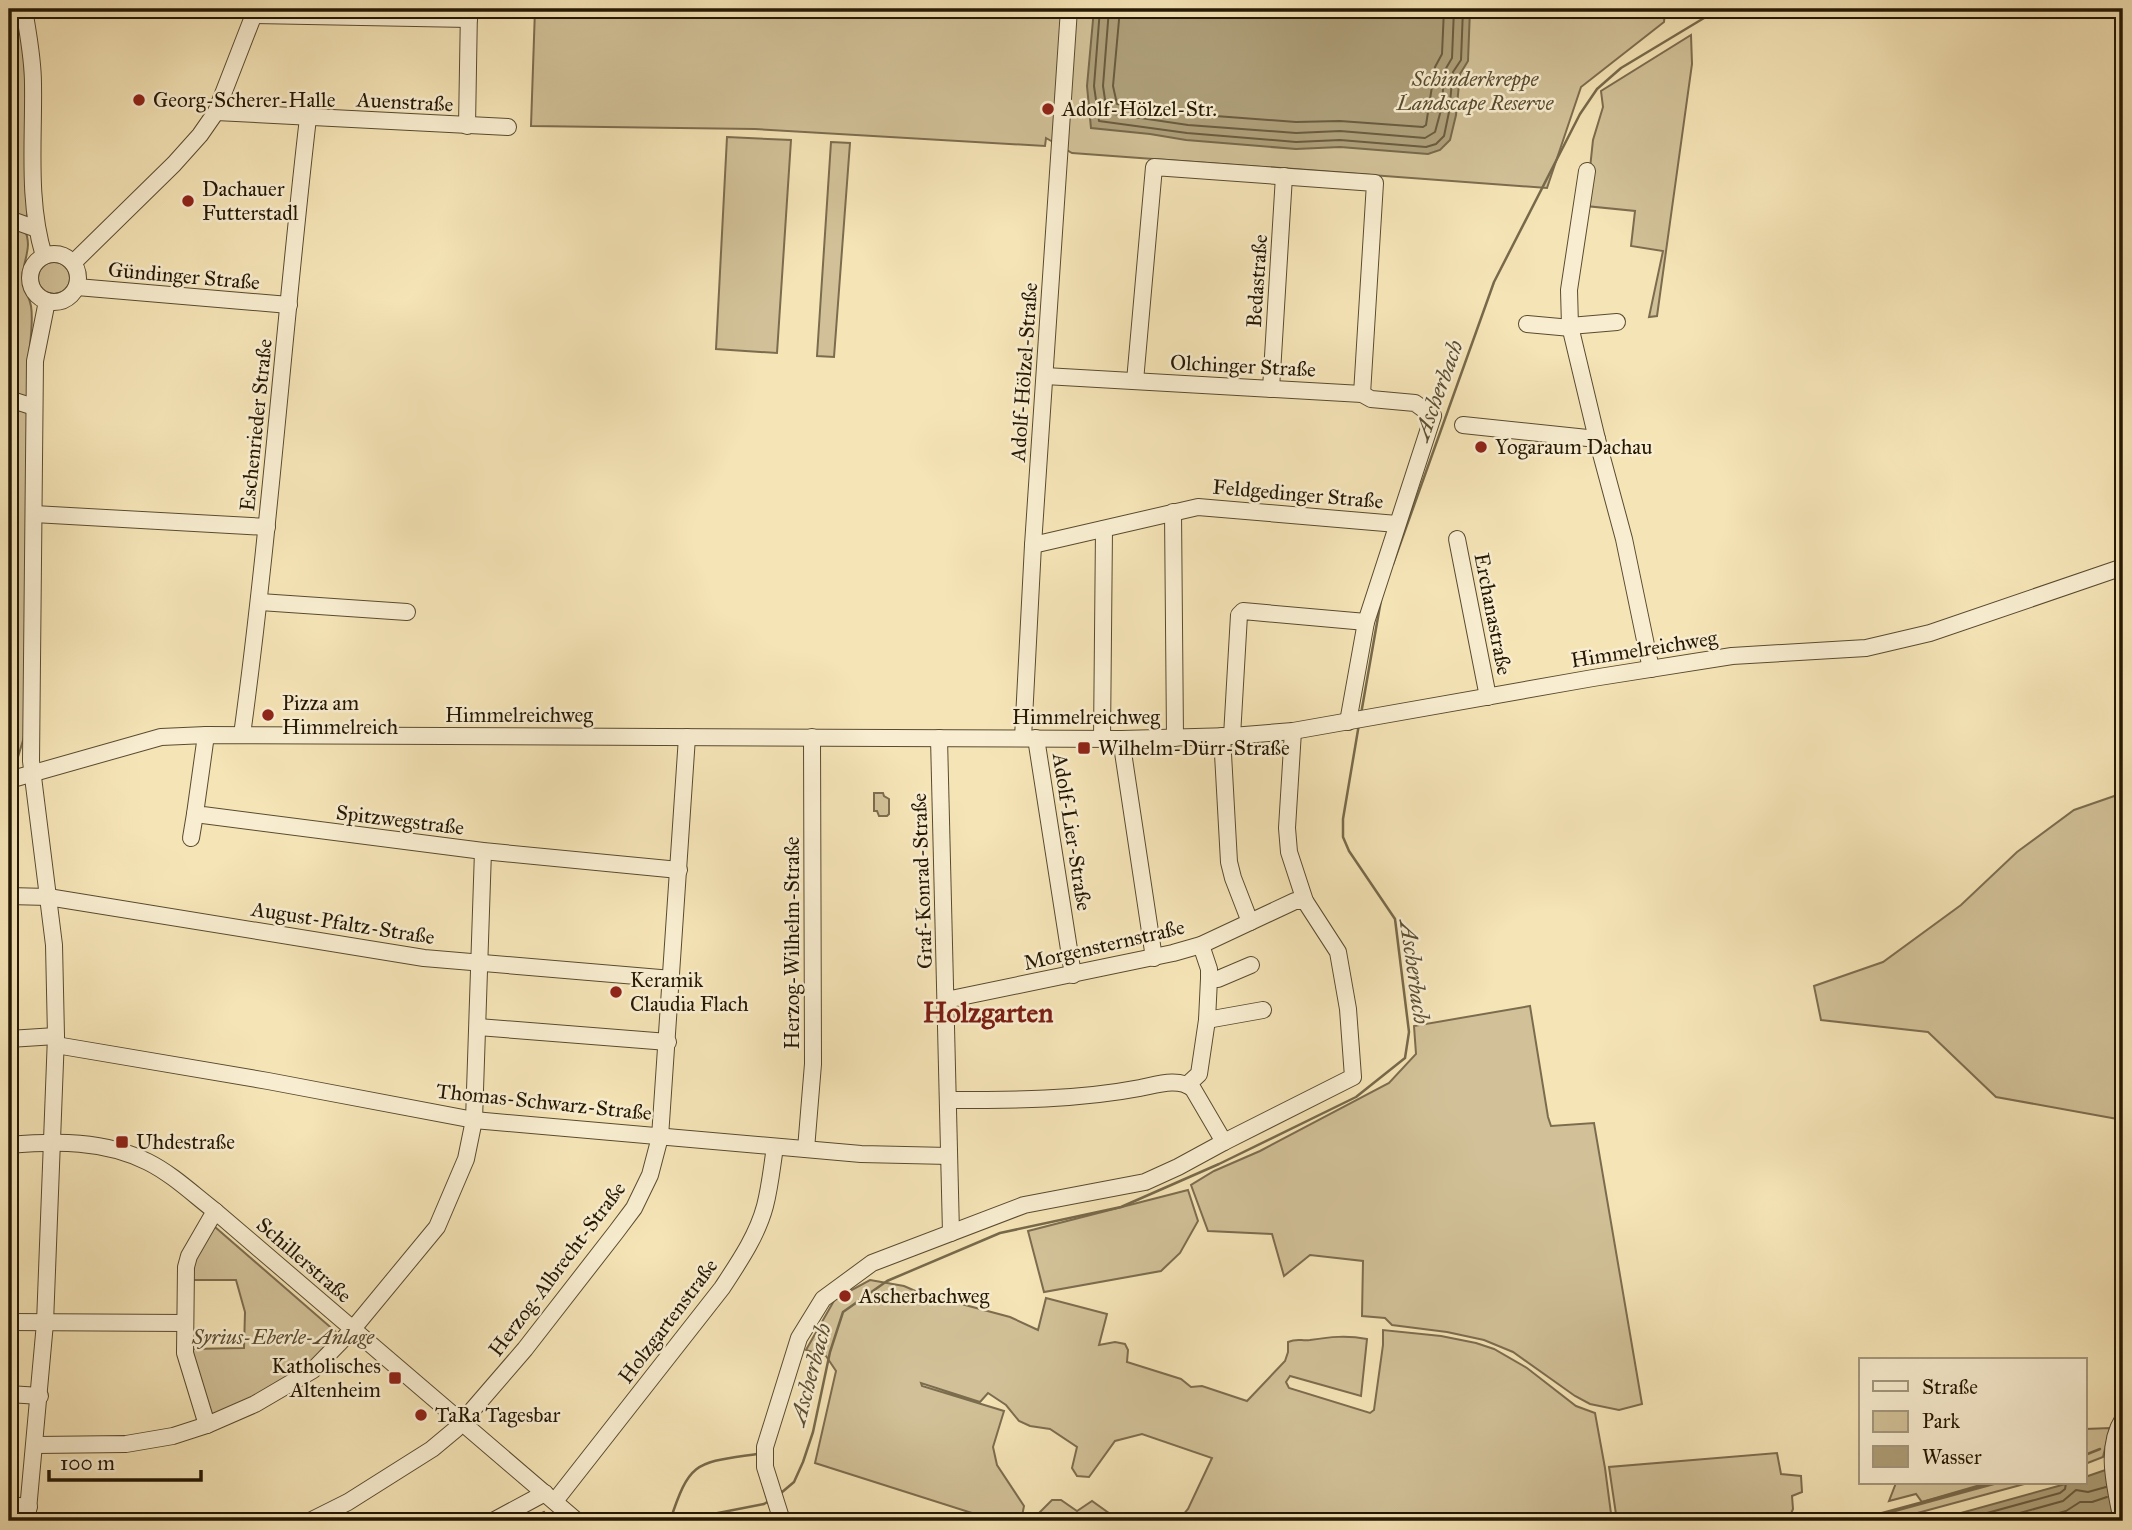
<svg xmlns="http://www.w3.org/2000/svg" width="2132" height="1530" font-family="'IM FELL Great Primer',serif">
<rect width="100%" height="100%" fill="#f5e4b6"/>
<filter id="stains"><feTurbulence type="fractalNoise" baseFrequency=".00286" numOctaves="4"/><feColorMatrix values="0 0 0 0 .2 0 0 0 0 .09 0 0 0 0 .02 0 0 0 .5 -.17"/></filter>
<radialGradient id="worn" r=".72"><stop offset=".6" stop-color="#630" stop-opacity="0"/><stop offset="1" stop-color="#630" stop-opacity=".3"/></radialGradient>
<!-- green -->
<g fill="#d2c198" stroke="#7c6c4e" stroke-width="2">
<path d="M 9,9 L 17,9 L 24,44 L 29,208 L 24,227 C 33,249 24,255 23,275 C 22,292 29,293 31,306 C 34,325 29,346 28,366 L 24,737 L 18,757 L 9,768 Z"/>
<path d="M 535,9 L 1669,9 L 1665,12 L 1664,22 L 1581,87 L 1547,188 L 1072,153 L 1046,138 L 1045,146 L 755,129 L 531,126 Z"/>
<path d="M 1691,35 L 1692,64 L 1657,316 L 1649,317 L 1663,251 L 1631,246 L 1635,211 L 1586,206 L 1593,140 L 1603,107 L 1601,91 Z"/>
<path d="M 727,137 L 791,140 L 777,353 L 716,349 Z"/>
<path d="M 831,142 L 850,143 L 834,357 L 817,356 Z"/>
<circle cx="54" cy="278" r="16"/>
<path d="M 874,793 L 883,793 L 884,796 L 889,799 L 889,814 L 887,816 L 879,816 L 877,811 L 874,811 Z"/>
<path d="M 2123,793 L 2123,1120 L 1996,1097 L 1928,1032 L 1821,1020 L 1814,986 L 1883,962 L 1961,905 L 2017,852 L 2074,810 Z"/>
<path d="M 1530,1006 L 1548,1117 L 1551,1126 L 1594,1123 L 1642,1404 L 1619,1410 L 1590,1404 L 1575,1396 L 1513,1352 L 1484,1340 L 1447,1332 L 1392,1325 L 1385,1318 L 1362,1316 L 1363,1261 L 1310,1255 L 1284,1276 L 1272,1234 L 1208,1231 L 1191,1185 L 1214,1171 L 1260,1151 L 1389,1083 L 1416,1054 L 1414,1026 Z"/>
<path d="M 1188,1190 L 1198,1221 L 1180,1253 L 1161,1271 L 1044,1292 L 1028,1231 Z"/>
<path d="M 215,1227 L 336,1332 L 338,1338 L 311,1366 L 213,1418 L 190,1349 L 244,1348 L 245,1312 L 236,1280 L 189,1280 L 192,1262 L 211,1229 Z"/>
<path d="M 870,1280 L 904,1286 L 920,1293 L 1010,1317 L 1038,1330 L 1046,1298 L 1107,1314 L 1099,1345 L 1115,1342 L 1125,1344 L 1128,1350 L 1127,1362 L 1181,1379 L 1191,1387 L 1202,1386 L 1247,1401 L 1285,1361 L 1288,1352 L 1288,1342 C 1297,1338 1301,1341 1310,1340 C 1330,1337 1346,1335 1367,1339 L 1361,1396 L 1290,1376 L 1286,1382 L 1289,1388 L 1370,1413 L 1374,1410 L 1383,1345 L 1383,1330 L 1441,1336 L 1476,1343 L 1494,1349 L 1527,1368 L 1576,1406 L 1595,1413 L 1605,1468 L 1612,1521 L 1178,1521 L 1188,1509 L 1212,1458 L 1142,1434 L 1115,1441 L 1089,1477 L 1077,1476 L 1072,1468 L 1077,1447 L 1050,1429 L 1030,1426 L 1019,1421 L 1006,1405 L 988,1393 L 980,1402 L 921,1383 L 922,1386 L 1004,1411 L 993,1447 L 997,1465 L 1024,1506 L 1021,1521 L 997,1521 L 815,1463 L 836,1371 L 826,1356 L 806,1350 L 835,1299 Z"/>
<path d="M 2110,1428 L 2103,1457 L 2085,1464 L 2085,1429 Z"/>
<path d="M 1777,1453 L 1781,1474 L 1801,1476 L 1802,1492 L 1792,1496 L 1793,1509 L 1788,1521 L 1617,1521 L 1609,1467 Z"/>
<path d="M 1896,1483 L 1987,1483 L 1922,1502 L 1916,1494 L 1889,1501 Z"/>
<path d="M 1998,1483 L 2028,1483 L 1888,1521 L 1859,1521 Z"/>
<path d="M 1052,1500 L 1061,1500 L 1077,1511 L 1092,1501 L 1120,1521 L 1031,1521 Z"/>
</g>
<!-- water -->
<g fill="#ae9f79" stroke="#77694a" stroke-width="2">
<path d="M 1094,9 L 1470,9 L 1468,61 L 1460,74 L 1456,115 L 1450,140 L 1440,150 L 1428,154 L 1340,147 L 1296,149 L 1186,140 L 1150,134 L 1091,128 L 1087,86 Z"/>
<path d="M 2123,1464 L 2123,1521 L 1932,1521 L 2069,1483 L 2085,1483 L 2085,1477 Z"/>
</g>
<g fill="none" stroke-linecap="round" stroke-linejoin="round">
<!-- shore -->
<g stroke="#6a5c3e" stroke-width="2">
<path d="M 1100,9 L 1094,86 L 1099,121 L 1187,133 L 1296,142 L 1340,140 L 1426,147 L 1436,144 L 1444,136 L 1449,112 L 1453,72 L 1461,60 L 1463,9"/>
<path d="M 1109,9 L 1103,86 L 1107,113 L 1188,125 L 1296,133 L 1340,131 L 1425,138 L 1435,132 L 1441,110 L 1445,70 L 1452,58 L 1454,9"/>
<path d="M 1120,9 L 1113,86 L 1117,104 L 1189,114 L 1296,122 L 1340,121 L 1423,127 L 1426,125 L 1435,67 L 1442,54 L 1444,9"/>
<path d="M 1958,1521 L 2060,1493 L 2065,1489 L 2066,1483"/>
<path d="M 1991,1521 L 2063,1501 L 2076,1490 L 2088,1492 L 2106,1487"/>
<path d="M 2030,1521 L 2066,1511 L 2080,1502 L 2092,1502 L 2107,1497"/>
</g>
<!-- stream -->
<g stroke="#77694a" stroke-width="2.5">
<path d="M 1393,564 L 1494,282 L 1580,114 L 1597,89 L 1621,68 L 1719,9"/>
<path d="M 1361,714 L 1381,600"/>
<path d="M 2085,1455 L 2100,1449"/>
<path d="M 781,1493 L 794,1482 L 803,1462 L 813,1432 L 830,1352 L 843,1312 L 887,1281 L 1000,1233 L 1121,1207 L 1219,1164 L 1356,1097 L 1405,1058 L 1409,1032 L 1395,919 L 1349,851 L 1343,837 L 1343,819 L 1359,724"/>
<path d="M 602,1520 L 603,1521"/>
<path d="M 527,1521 L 544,1512"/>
<path d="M 670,1521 C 690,1460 696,1463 757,1454"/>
<path d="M 677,1521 L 764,1504 L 769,1501"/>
<path d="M 1853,1521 L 1993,1483"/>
</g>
<defs>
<g id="minor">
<path d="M 24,9 C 28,34 33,58 33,84 C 34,140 27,201 44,256"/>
<path d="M 254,15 L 469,19"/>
<path d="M 216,112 L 508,127"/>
<path d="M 467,126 L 469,9"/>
<path d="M 1587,171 L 1569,290 L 1570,326 L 1597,439 L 1624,539 L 1651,669"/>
<path d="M 9,219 L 37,229"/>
<circle cx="54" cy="278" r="24"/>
<path d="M 73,263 L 174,164 L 200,135 L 216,112 L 256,9"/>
<path d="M 77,287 L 289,305"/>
<path d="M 1527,324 L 1571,328"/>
<path d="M 1570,326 L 1617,322"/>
<path d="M 1045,376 L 1362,394 L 1371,399 L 1415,403 L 1433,416 L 1366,622 L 1348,722"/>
<path d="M 1135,381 L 1154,167 L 1375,183 L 1362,394"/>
<path d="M 1271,389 L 1284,176"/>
<path d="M 9,399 L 34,407"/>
<path d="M 1463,425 L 1597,439"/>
<path d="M 1173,512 L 1175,738"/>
<path d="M 34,514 L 267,527"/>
<path d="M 1457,539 L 1488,697"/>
<path d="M 1033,545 L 1198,507 L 1397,524"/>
<path d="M 260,602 L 407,612"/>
<path d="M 206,735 L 195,814 L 483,851 L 679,870"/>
<path d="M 242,735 C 270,530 284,324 308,118"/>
<path d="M 1222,736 L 1229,862 L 1233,878 L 1250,922"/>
<path d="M 1232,736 L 1239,615 L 1243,611 L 1366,622"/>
<path d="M 939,738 L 951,1233"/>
<path d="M 1023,738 L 1033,545 L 1069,9"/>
<path d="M 1036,738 L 1073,975"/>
<path d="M 1102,739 L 1104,529"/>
<path d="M 1121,739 L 1154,958"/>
<path d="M 9,780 L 161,737 L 206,735 L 1121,739 L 1232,736 L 1293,731 L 1593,678 L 1732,656 L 1866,648 L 1930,633 L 2123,567"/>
<path d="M 191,838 L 195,814"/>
<path d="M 9,896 L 48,897 L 424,958 L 672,979"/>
<path d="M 1209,979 L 1218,979 L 1251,965"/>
<path d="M 946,1000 L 1173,953 L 1201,945 L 1295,901 L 1305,901"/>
<path d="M 1207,1020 L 1263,1010"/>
<path d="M 478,1027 L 668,1042"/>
<path d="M 9,1039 L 56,1036"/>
<path d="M 56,1045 L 268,1081 L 474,1120 L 861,1154 L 949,1156"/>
<path d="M 1187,1085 L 1199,1074 L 1207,1020 L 1209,979 L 1209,969 L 1201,945"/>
<path d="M 949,1100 C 1014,1100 1077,1100 1140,1088 C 1156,1085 1179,1077 1193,1089 L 1224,1142"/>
<path d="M 9,1145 C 56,1141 104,1140 148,1162 C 172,1174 193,1194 215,1211 L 577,1521"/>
<path d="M 806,1149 L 813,1064 L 812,737"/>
<path d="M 9,1322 L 185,1323"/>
<path d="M 9,1394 L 40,1396"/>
<path d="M 207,1425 L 185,1353 L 186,1267 L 189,1256 L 215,1211"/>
<path d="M 36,1445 L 126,1444 L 173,1436 L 207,1425 L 255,1404 L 313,1370 L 352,1330 L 437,1227 L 466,1159 L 474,1120 L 483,851"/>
<path d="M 555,1501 L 722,1288 C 739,1262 757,1236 765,1206 C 770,1187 772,1166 775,1147"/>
<path d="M 9,1505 L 29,1507"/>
<path d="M 27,1521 L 45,1323 L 56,1036 L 54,945 L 31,761 L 35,361 L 47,301"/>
<path d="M 310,1521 L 348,1502 L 432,1449 L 456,1429 L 525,1349 L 616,1232 L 634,1208 L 650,1175 L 660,1137 L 687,737"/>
<path d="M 493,1521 L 545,1493"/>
<path d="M 782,1521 L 765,1467 L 765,1447 L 799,1338 L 823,1299 L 872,1263 L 1024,1205 L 1145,1182 L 1178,1167 L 1224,1142 L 1353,1077 L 1348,1009 L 1338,952 L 1305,901 L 1289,852 L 1287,828 L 1293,731"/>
<path d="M 2122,1521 C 2116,1489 2104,1449 2123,1419"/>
</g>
</defs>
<!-- minor casing -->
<use href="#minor" stroke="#594b30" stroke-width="18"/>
<!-- minor -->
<use href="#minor" stroke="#f8edd0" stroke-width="16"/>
</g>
<!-- markers -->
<g fill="#8f2418" stroke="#f8edd0" stroke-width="2.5">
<circle cx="139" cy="100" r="7"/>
<circle cx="1048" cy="109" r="7"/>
<circle cx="188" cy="201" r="7"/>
<circle cx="1481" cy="447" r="7"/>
<circle cx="268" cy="715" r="7"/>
<rect x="1077" y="741" width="14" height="14" rx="3.5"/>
<circle cx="616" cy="992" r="7"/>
<rect x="115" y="1135" width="14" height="14" rx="3.5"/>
<circle cx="845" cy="1296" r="7"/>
<rect x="388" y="1371" width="14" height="14" rx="3.5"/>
<circle cx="421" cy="1415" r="7"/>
</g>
<g text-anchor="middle" stroke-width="5" stroke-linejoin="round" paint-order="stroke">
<!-- park labels -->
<g font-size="21" font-style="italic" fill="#594b30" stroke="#f8edd0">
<text x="1475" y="86">Schinderkreppe<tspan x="1475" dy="24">Landscape Reserve</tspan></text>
<text x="283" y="1344">Syrius-Eberle-Anlage</text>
</g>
<!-- poi labels -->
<g font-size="21" fill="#251804" stroke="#f8edd0" text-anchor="start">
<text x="153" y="107">Georg-Scherer-Halle</text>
<text x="1062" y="116">Adolf-Hölzel-Str.</text>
<text x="202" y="196">Dachauer<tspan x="202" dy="24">Futterstadl</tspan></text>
<text x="1495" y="454">Yogaraum Dachau</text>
<text x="282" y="710">Pizza am<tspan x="282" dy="24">Himmelreich</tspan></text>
<text x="1098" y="755">Wilhelm-Dürr-Straße</text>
<text x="630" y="987">Keramik<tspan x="630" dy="24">Claudia Flach</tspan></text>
<text x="136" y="1149">Uhdestraße</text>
<text x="859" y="1303">Ascherbachweg</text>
<text x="381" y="1373" text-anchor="end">Katholisches<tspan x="381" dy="24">Altenheim</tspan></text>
<text x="435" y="1422">TaRa Tagesbar</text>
</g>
<!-- street labels -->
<g font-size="21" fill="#251804" stroke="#f8edd0">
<text transform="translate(405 102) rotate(3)" y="7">Auenstraße</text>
<text transform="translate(184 276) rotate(5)" y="7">Gündinger Straße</text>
<text transform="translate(1257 281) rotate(-86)" y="7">Bedastraße</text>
<text transform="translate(1243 366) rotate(3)" y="7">Olchinger Straße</text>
<text transform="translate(1024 372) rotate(-86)" y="7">Adolf-Hölzel-Straße</text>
<text transform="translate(256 425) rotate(-84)" y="7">Eschenrieder Straße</text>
<text transform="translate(1298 494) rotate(5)" y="7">Feldgedinger Straße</text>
<text transform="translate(1493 614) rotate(79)" y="7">Erchanastraße</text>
<text transform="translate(1644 649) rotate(-9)" y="7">Himmelreichweg</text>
<text x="519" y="722">Himmelreichweg</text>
<text x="1086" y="724">Himmelreichweg</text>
<text transform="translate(400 820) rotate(7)" y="7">Spitzwegstraße</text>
<text transform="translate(1072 832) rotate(81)" y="7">Adolf-Lier-Straße</text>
<text transform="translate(922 881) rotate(-92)" y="7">Graf-Konrad-Straße</text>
<text transform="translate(343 923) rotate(9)" y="7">August-Pfaltz-Straße</text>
<text transform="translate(792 943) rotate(-90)" y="7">Herzog-Wilhelm-Straße</text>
<text transform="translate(1104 945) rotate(-13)" y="7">Morgensternstraße</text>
<text transform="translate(544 1102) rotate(6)" y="7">Thomas-Schwarz-Straße</text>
<text transform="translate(304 1260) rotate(41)" y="7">Schillerstraße</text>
<text transform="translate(557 1269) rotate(-53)" y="7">Herzog-Albrecht-Straße</text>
<text transform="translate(668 1321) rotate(-53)" y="7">Holzgartenstraße</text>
</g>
<!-- water labels -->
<g font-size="23" font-style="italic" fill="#5c4e33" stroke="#f8edd0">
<text transform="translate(1438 390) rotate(-70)" y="8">Ascherbach</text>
<text transform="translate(1415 972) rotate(82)" y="8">Ascherbach</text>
<text transform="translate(810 1374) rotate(-75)" y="8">Ascherbach</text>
</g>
<!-- district labels -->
<g font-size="28" font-weight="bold" fill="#7a1f14" stroke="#f8edd0">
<text x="988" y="1022">Holzgarten</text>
</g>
</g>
<!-- margin -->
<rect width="2132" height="1530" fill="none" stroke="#f5e4b6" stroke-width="35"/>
<rect x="10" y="10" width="2111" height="1509" fill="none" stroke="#251804" stroke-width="3.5"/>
<rect x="18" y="18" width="2097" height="1495" fill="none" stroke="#251804" stroke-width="2"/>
<!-- legend -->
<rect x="1859" y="1358" width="228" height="126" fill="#f8edd0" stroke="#a4987e" stroke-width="2"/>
<rect x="1873" y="1381" width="35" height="10" fill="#f8edd0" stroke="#a4987e" stroke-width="2"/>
<text x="1922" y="1394" font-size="21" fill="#251804">Straße</text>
<rect x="1873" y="1411" width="35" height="21" fill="#d2c198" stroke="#a4987e" stroke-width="2"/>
<text x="1922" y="1428" font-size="21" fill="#251804">Park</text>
<rect x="1873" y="1446" width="35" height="21" fill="#ae9f79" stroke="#a4987e" stroke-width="2"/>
<text x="1922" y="1464" font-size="21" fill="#251804">Wasser</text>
<!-- scale -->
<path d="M49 1470v10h152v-10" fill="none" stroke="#251804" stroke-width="3.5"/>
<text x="60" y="1470" font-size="21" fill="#251804" stroke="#f8edd0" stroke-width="5" paint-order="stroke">100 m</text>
<rect width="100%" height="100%" filter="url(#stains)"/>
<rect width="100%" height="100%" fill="url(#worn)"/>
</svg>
